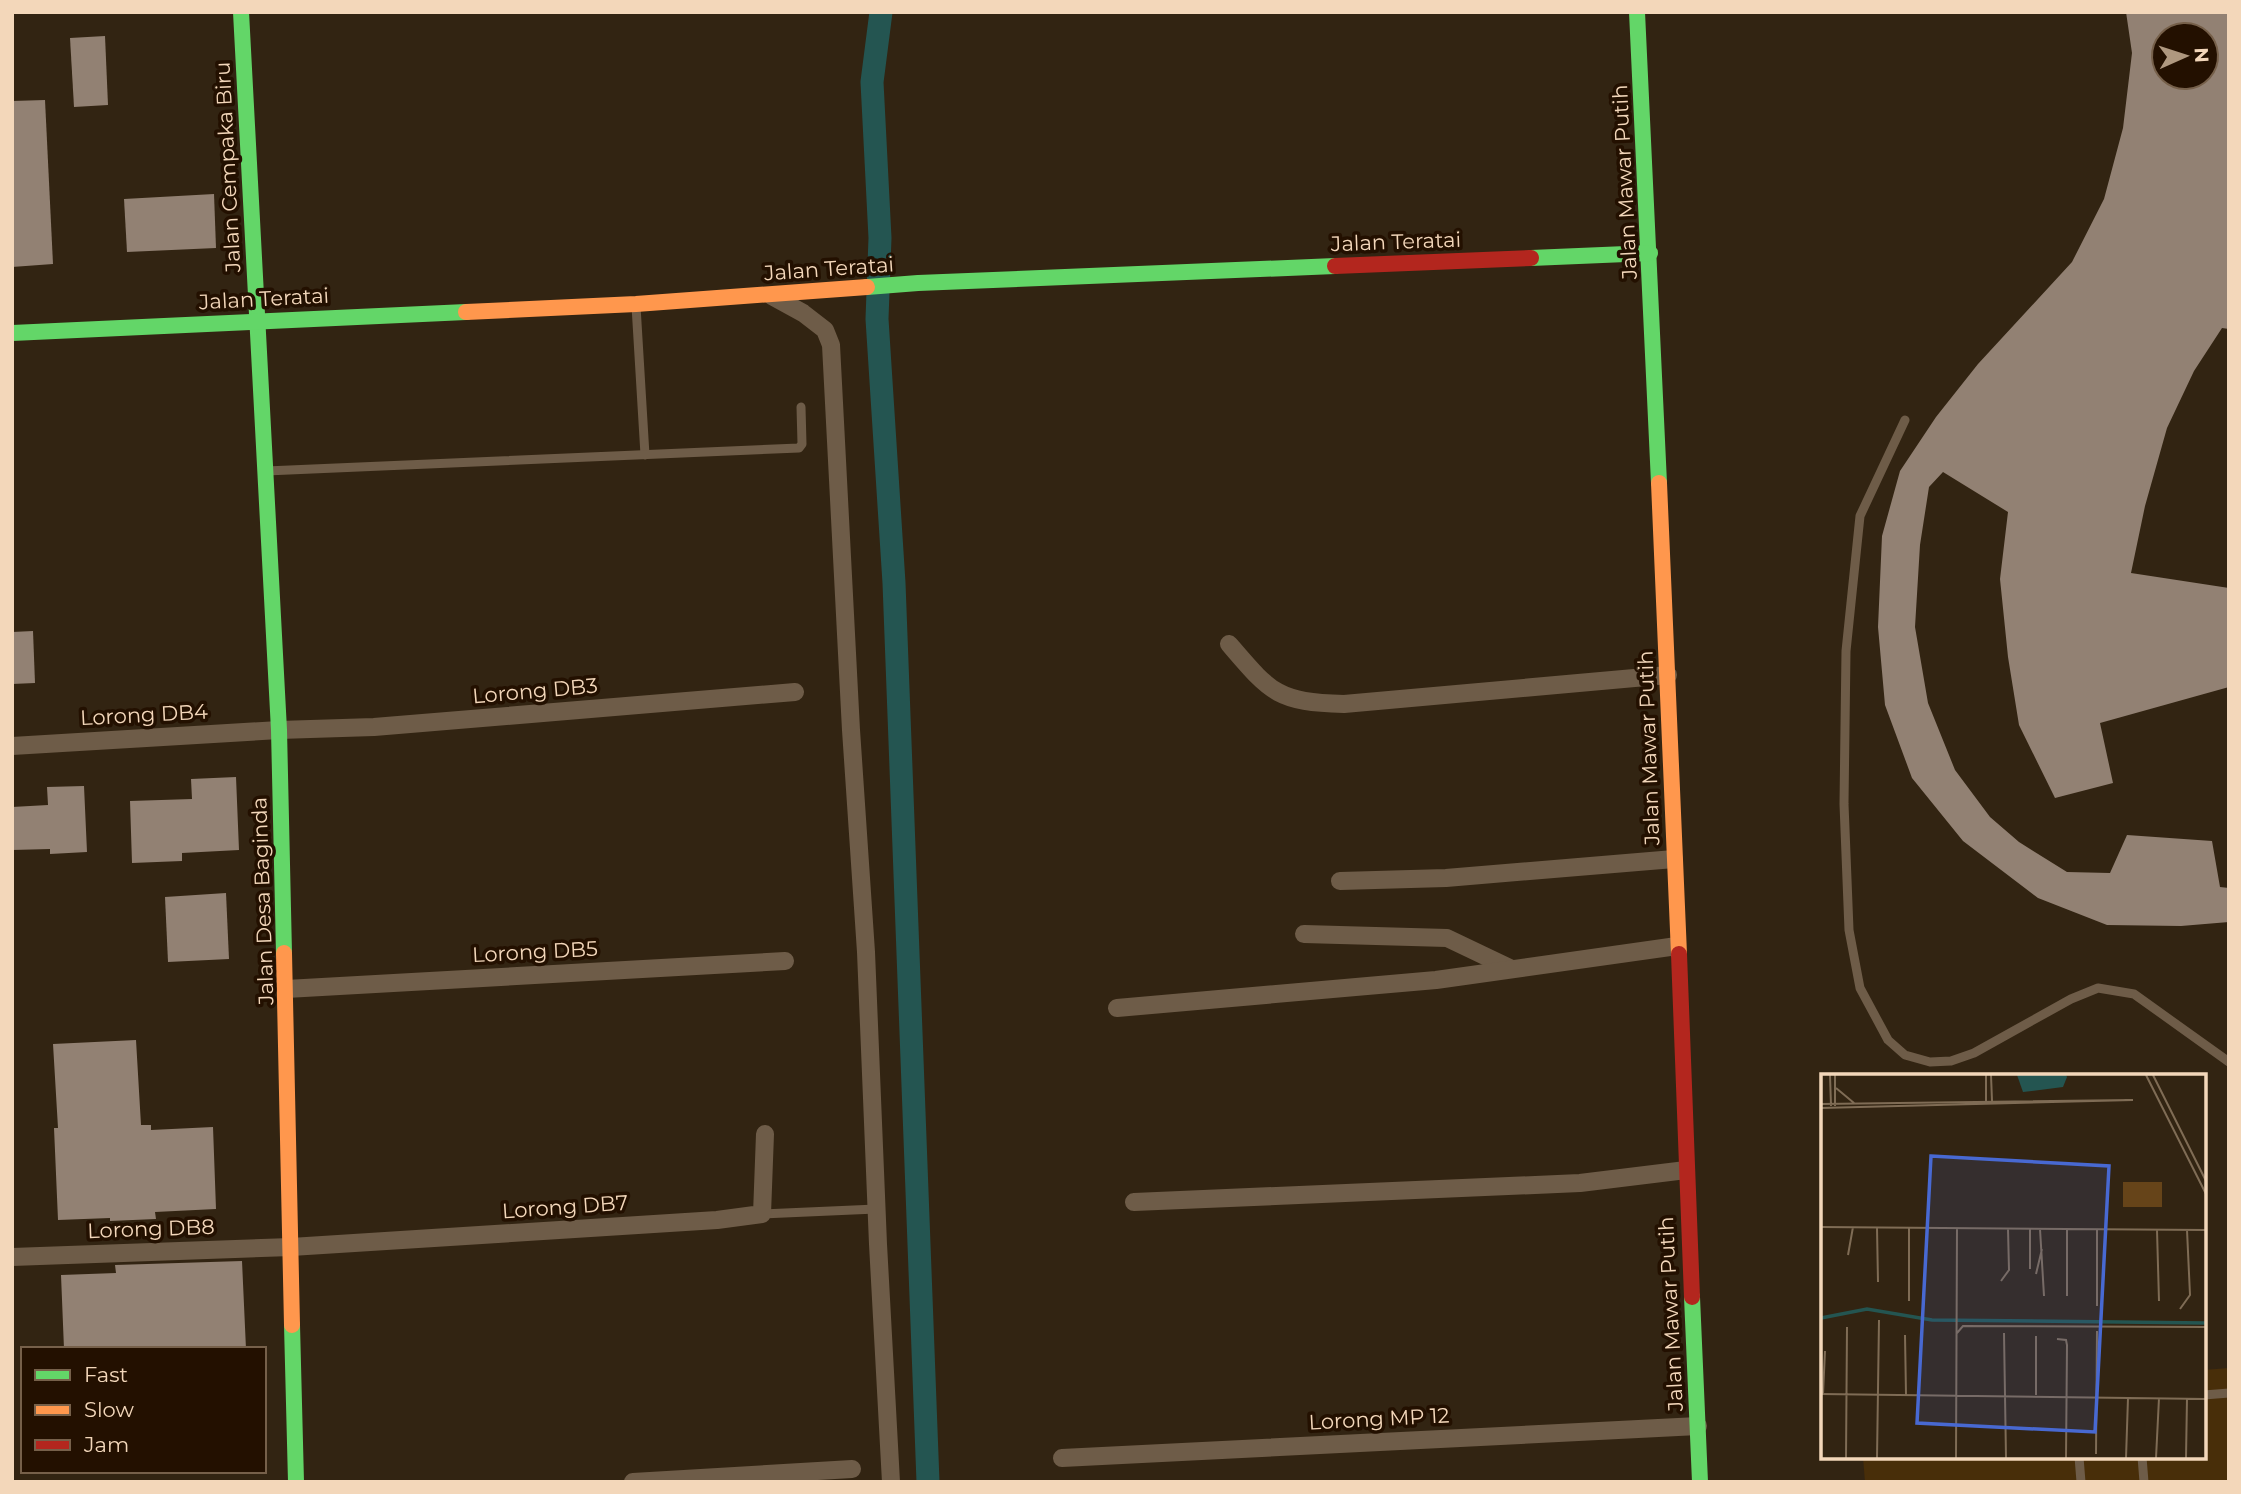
<svg xmlns="http://www.w3.org/2000/svg" width="2241" height="1494" font-family="Montserrat,sans-serif">
<rect width="100%" height="100%" fill="#322412"/>
<!-- built -->
<path fill="#482e09" d="M 2229,1368 L 2229,1482 L 1865,1482 L 1863,1457 L 2204,1457 L 2204,1370 Z"/>
<g fill="none" stroke-linecap="round" stroke-linejoin="round">
<!-- canal -->
<path stroke="#245551" stroke-width="23" d="M 881,12 L 872,82 L 880,238 L 877,319 L 894,583 L 928,1482"/>
</g>
<!-- building -->
<g fill="#928173" fill-rule="evenodd">
<path d="M 2126,12 L 2229,12 L 2229,329 L 2222,328 L 2194,371 L 2167,428 L 2145,506 L 2131,573 L 2229,588 L 2229,687 L 2100,723 L 2113,783 L 2055,798 L 2019,725 L 2008,657 L 2000,579 L 2008,512 L 1943,472 L 1929,487 L 1920,545 L 1915,627 L 1928,703 L 1955,770 L 1990,817 L 2019,842 L 2067,872 L 2110,873 L 2127,835 L 2212,841 L 2220,887 L 2229,888 L 2229,922 L 2181,926 L 2107,925 L 2038,898 L 1963,841 L 1912,778 L 1885,705 L 1878,627 L 1882,536 L 1900,471 L 1936,417 L 1978,364 L 2072,262 L 2104,199 L 2123,128 L 2132,53 ZM 2164,35 L 2206,35 L 2206,77 L 2164,77 Z"/>
<path d="M 105,36 L 108,105 L 74,107 L 70,38 Z"/>
<path d="M 45,100 L 53,264 L 12,267 L 12,101 Z"/>
<path d="M 214,194 L 216,248 L 127,252 L 124,199 Z"/>
<path d="M 33,631 L 35,683 L 12,684 L 12,632 Z"/>
<path d="M 236,777 L 239,850 L 182,853 L 182,861 L 132,863 L 130,801 L 192,799 L 191,779 Z"/>
<path d="M 84,786 L 87,852 L 50,854 L 50,849 L 12,850 L 12,807 L 48,805 L 47,787 Z"/>
<path d="M 226,893 L 229,959 L 168,962 L 165,897 Z"/>
<path d="M 136,1040 L 141,1125 L 151,1125 L 151,1130 L 213,1127 L 216,1209 L 155,1212 L 156,1219 L 110,1221 L 110,1218 L 58,1220 L 54,1128 L 58,1128 L 53,1044 Z"/>
<path d="M 242,1261 L 246,1349 L 64,1349 L 61,1275 L 116,1273 L 115,1265 Z"/>
</g>
<g fill="none" stroke-linecap="round" stroke-linejoin="round">
<!-- lane -->
<g stroke="#6e5c48" stroke-width="9">
<path d="M 636,306 L 645,455"/>
<path d="M 1905,420 L 1860,516 L 1846,651 L 1844,804 L 1849,930 L 1860,988 L 1888,1040 L 1905,1055 L 1930,1062 L 1951,1061 L 1974,1053 L 2071,999 L 2098,988 L 2134,994 L 2229,1062"/>
<path d="M 266,471 L 799,448 L 802,444 L 801,407"/>
<path d="M 762,1214 L 876,1209"/>
<path d="M 2204,1395 L 2229,1393"/>
<path d="M 2079,1457 L 2081,1482"/>
<path d="M 2142,1457 L 2144,1482"/>
</g>
<!-- street -->
<g stroke="#6e5c48" stroke-width="18">
<path d="M 772,296 L 803,313 L 825,330 L 831,345 L 851,730 L 866,952 L 878,1244 L 891,1482"/>
<path d="M 1229,644 C 1271,693 1277,702 1344,704 L 1668,675"/>
<path d="M 12,746 L 279,730 L 374,727 L 795,692"/>
<path d="M 1340,881 L 1446,878 L 1674,859"/>
<path d="M 1304,934 L 1447,938 L 1512,969"/>
<path d="M 286,989 L 785,961"/>
<path d="M 1117,1008 L 1436,980 L 1677,946"/>
<path d="M 1134,1202 L 1580,1183 L 1686,1170"/>
<path d="M 12,1257 L 291,1247 L 717,1220 L 762,1214 L 765,1134"/>
<path d="M 1062,1458 L 1698,1426"/>
<path d="M 633,1482 L 852,1469"/>
</g>
<!-- fast -->
<g stroke="#63d668" stroke-width="16">
<path d="M 241,12 L 279,730 L 284,953"/>
<path d="M 1637,12 L 1659,483"/>
<path d="M 1531,258 L 1650,253"/>
<path d="M 867,287 L 918,283 L 1335,266"/>
<path d="M 12,333 L 466,312"/>
<path d="M 1692,1297 L 1700,1482"/>
<path d="M 292,1325 L 296,1482"/>
</g>
<!-- slow -->
<g stroke="#ff974d" stroke-width="16">
<path d="M 466,312 L 636,304 L 867,287"/>
<path d="M 1659,483 L 1679,954"/>
<path d="M 284,953 L 292,1325"/>
</g>
<!-- jam -->
<g stroke="#b3261e" stroke-width="16">
<path d="M 1335,266 L 1531,258"/>
<path d="M 1679,954 L 1692,1297"/>
</g>
</g>
<g text-anchor="middle" stroke-width="7" stroke-linejoin="round" paint-order="stroke">
<!-- street labels -->
<g font-size="21" fill="#f3d7ba" stroke="#231000">
<text transform="translate(228 167) rotate(-93)" y="7">Jalan Cempaka Biru</text>
<text transform="translate(1625 182) rotate(-93)" y="7">Jalan Mawar Putih</text>
<text transform="translate(1396 242) rotate(-2)" y="7">Jalan Teratai</text>
<text transform="translate(829 269) rotate(-4)" y="7">Jalan Teratai</text>
<text transform="translate(264 299) rotate(-3)" y="7">Jalan Teratai</text>
<text transform="translate(535 691) rotate(-5)" y="7">Lorong DB3</text>
<text transform="translate(144 715) rotate(-3)" y="7">Lorong DB4</text>
<text transform="translate(1649 748) rotate(-92)" y="7">Jalan Mawar Putih</text>
<text transform="translate(263 901) rotate(-92)" y="7">Jalan Desa Baginda</text>
<text transform="translate(535 952) rotate(-3)" y="7">Lorong DB5</text>
<text transform="translate(565 1207) rotate(-4)" y="7">Lorong DB7</text>
<text transform="translate(151 1229) rotate(-2)" y="7">Lorong DB8</text>
<text transform="translate(1671 1314) rotate(-93)" y="7">Jalan Mawar Putih</text>
<text transform="translate(1379 1419) rotate(-3)" y="7">Lorong MP 12</text>
</g>
</g>
<!-- overview -->
<g transform="translate(1821 1074)">
<rect width="385" height="385" fill="#322412"/>
<path d="M 302,108 L 341,108 L 341,133 L 302,133 Z" fill="#664419"/>
<path d="M 196,1 L 245,1 L 246,3 L 242,13 L 202,18 Z" fill="#245551"/>
<path fill="none" stroke="#245551" stroke-width="3.5" d="M 0,244 L 46,235 L 111,246 L 385,249"/>
<path fill="none" stroke="#7f6c55" stroke-width="2" d="M 9,1 L 10,32M 14,1 L 14,32M 165,1 L 165,28M 170,1 L 171,27M 325,1 L 385,120M 332,1 L 385,107M 15,14 L 33,29M 0,30 L 312,26 L 0,34M 0,153 L 385,156M 56,154 L 57,208M 209,155 L 209,195M 219,155 L 223,222M 246,156 L 246,222M 336,156 L 338,227M 27,181 L 32,153M 215,200 L 221,175M 180,207 L 188,196 L 187,155M 88,227 L 88,154M 276,232 L 276,156M 359,235 L 369,221 L 366,156M 136,259 L 142,252 L 385,253M 183,259 L 185,384M 84,261 L 85,321M 215,262 L 215,321M 236,265 L 245,266 L 246,271 L 245,384M 0,320 L 385,325M 2,320 L 4,277M 275,380 L 276,257M 25,384 L 26,253M 56,384 L 58,246M 135,384 L 136,154M 305,384 L 307,324M 335,384 L 338,324M 365,384 L 366,324"/>
<path fill="#4869d2" fill-opacity="0.15" stroke="#4869d2" stroke-width="3.5" d="M 110,82 L 288,92 L 274,358 L 96,349 Z"/>
<rect width="385" height="385" fill="none" stroke="#f3d7ba" stroke-width="3.5"/>
</g>
<!-- border -->
<rect width="2241" height="1494" fill="none" stroke="#f3d7ba" stroke-width="28"/>
<!-- legend -->
<rect x="21" y="1347" width="245" height="126" fill="#231000" stroke="#76604a" stroke-width="2"/>
<rect x="35" y="1370" width="35" height="10" fill="#63d668" stroke="#76604a" stroke-width="2"/>
<text x="84" y="1382" font-size="21" fill="#f3d7ba">Fast</text>
<rect x="35" y="1405" width="35" height="10" fill="#ff974d" stroke="#76604a" stroke-width="2"/>
<text x="84" y="1417" font-size="21" fill="#f3d7ba">Slow</text>
<rect x="35" y="1440" width="35" height="10" fill="#b3261e" stroke="#76604a" stroke-width="2"/>
<text x="84" y="1452" font-size="21" fill="#f3d7ba">Jam</text>
<!-- north arrow -->
<g transform="translate(2185 56) rotate(87)"><circle r="33" fill="#231000" stroke="#76604a" stroke-width="2"/>
<path d="M0-5L12 26L0 18L-12 26Z" fill="#af987f"/>
<text y="-10" font-size="19" font-weight="bold" text-anchor="middle" fill="#f3d7ba">N</text>
</g>
</svg>
